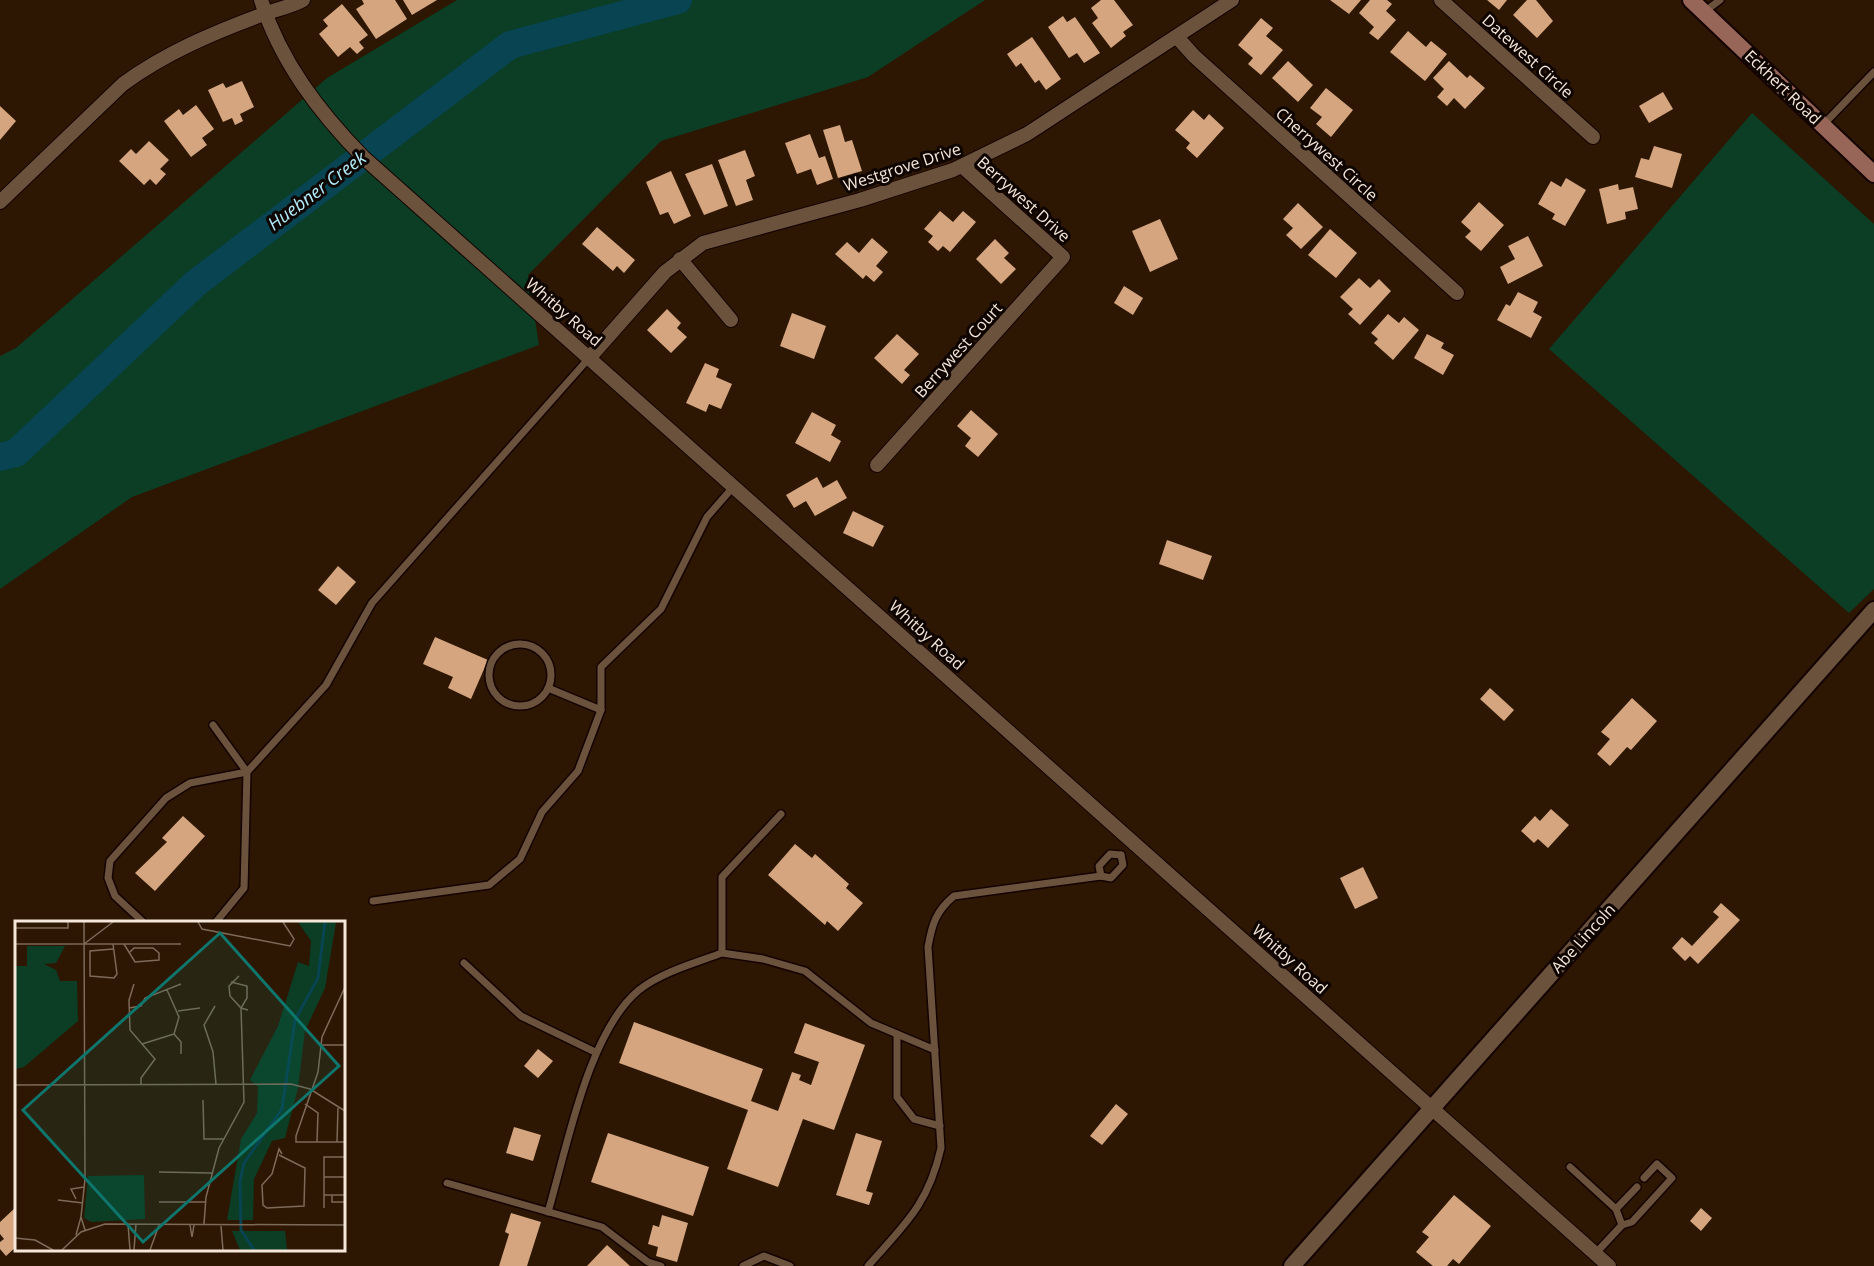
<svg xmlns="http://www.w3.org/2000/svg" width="1874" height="1266" font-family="'Open Sans',sans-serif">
<rect width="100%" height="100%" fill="#2d1703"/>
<!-- green -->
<g fill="#0b3e24">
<path d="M 457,0 L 985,0 L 868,77 L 661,141 L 528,275 L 539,345 L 132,497 L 0,589 L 0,356 L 16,348 L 327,78 Z"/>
<path d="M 1752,113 L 1874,224 L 1874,589 L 1849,613 L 1549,349 Z"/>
</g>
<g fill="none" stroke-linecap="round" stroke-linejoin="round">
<!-- river -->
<path stroke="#084451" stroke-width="28" d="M 0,457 L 16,453 L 196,283 L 510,45 L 678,0"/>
</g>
<!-- building -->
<g fill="#d4a57f">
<path d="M 362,0 L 395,0 L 407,19 L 376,39 L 356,9 L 364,4 Z"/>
<path d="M 403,0 L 437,0 L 412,15 Z"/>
<path d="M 1101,0 L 1114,0 L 1133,25 L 1123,32 L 1126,36 L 1111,48 L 1092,23 L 1098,18 L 1091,8 Z"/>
<path d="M 1330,0 L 1361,0 L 1349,14 Z"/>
<path d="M 1370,0 L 1387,0 L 1392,4 L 1386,11 L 1396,20 L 1378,40 L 1369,33 L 1374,27 L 1359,13 Z"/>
<path d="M 1487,0 L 1507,0 L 1499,10 Z"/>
<path d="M 1527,0 L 1536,0 L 1553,21 L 1537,38 L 1513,15 Z"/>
<path d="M 342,4 L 368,35 L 359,42 L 364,48 L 357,54 L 350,47 L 338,57 L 319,34 L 328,26 L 323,20 Z"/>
<path d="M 1063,16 L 1067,22 L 1075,17 L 1100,53 L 1084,63 L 1077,53 L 1069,58 L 1048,27 Z"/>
<path d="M 1261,18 L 1273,28 L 1266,36 L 1283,50 L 1261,75 L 1248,64 L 1253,58 L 1238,45 Z"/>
<path d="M 1408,31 L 1426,47 L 1431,41 L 1447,54 L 1425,81 L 1390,52 Z"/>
<path d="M 1032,37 L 1061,79 L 1046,90 L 1039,80 L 1035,83 L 1021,63 L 1016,67 L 1007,54 Z"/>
<path d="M 1288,61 L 1313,85 L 1298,102 L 1272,78 Z"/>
<path d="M 1449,61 L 1467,78 L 1470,75 L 1485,88 L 1465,109 L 1454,98 L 1447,106 L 1437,97 L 1444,89 L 1433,78 Z"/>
<path d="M 242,81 L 254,107 L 240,114 L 243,121 L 235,125 L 232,118 L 223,122 L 208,90 L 223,83 L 226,88 Z"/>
<path d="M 1326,88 L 1353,110 L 1331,137 L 1316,124 L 1322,117 L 1310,108 Z"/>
<path d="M 1663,92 L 1673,109 L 1649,123 L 1639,106 Z"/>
<path d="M 196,105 L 214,129 L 202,138 L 207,145 L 191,157 L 164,121 L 179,109 L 183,115 Z"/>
<path d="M 0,106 L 16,121 L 0,140 Z"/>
<path d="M 1193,110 L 1204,120 L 1209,114 L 1224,128 L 1197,158 L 1186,148 L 1190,143 L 1175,130 Z"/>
<path d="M 840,125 L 845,142 L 852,140 L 862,171 L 838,178 L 823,130 Z"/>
<path d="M 810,134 L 819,158 L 825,156 L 833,179 L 817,185 L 811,169 L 797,174 L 785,143 Z"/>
<path d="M 149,141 L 169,160 L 160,169 L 166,174 L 156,185 L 150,179 L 144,185 L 119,161 L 131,149 L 136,154 Z"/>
<path d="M 1654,146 L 1682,154 L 1672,188 L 1635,177 L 1641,158 L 1649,160 Z"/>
<path d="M 745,150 L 755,176 L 746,180 L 753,200 L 736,206 L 718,160 Z"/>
<path d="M 712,164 L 728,206 L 704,215 L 685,174 Z"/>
<path d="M 671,171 L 691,216 L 674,224 L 668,212 L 660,215 L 646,182 Z"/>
<path d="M 1566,178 L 1586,190 L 1565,226 L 1552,219 L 1555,214 L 1538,204 L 1551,181 L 1561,187 Z"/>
<path d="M 1618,184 L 1619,190 L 1633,187 L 1638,209 L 1625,212 L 1626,219 L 1607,224 L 1599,189 Z"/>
<path d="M 1479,202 L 1504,225 L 1481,251 L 1465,237 L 1471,231 L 1461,222 Z"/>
<path d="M 1298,203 L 1323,227 L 1301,249 L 1286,235 L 1293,228 L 1283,219 Z"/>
<path d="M 940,211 L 953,222 L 963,211 L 976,222 L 950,252 L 943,246 L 938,251 L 928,242 L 933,236 L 924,229 Z"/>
<path d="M 1160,219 L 1178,259 L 1150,272 L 1132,231 Z"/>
<path d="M 597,227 L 635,260 L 624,273 L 617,266 L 613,271 L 582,244 Z"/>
<path d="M 1330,229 L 1357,253 L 1336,278 L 1308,255 Z"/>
<path d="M 1528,236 L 1543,266 L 1508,284 L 1500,267 L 1515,259 L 1508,246 Z"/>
<path d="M 872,238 L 888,252 L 876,266 L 883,272 L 874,282 L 866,275 L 863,279 L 835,254 L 847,242 L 859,253 Z"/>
<path d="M 995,239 L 1009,253 L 1004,258 L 1016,269 L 1001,284 L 976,259 Z"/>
<path d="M 1359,278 L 1370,288 L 1379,279 L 1391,291 L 1360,325 L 1348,314 L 1353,309 L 1340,297 Z"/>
<path d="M 1124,286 L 1143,298 L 1133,315 L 1114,303 Z"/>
<path d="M 1518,292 L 1538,302 L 1533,312 L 1542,317 L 1531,338 L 1497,320 L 1506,304 L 1510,306 Z"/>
<path d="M 667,309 L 681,323 L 677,328 L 687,337 L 671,353 L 647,330 Z"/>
<path d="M 792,313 L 826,326 L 814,359 L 780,346 Z"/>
<path d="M 1388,314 L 1399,323 L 1404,317 L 1419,330 L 1393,360 L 1374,343 L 1378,339 L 1371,333 Z"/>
<path d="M 897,334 L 919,354 L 904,370 L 910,375 L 902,384 L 874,358 Z"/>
<path d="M 1427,334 L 1444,343 L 1441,348 L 1454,355 L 1443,375 L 1414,358 Z"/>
<path d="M 705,363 L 719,369 L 716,377 L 732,384 L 721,409 L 709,404 L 706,412 L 686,403 Z"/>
<path d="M 971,410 L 998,434 L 978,457 L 965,446 L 971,438 L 957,426 Z"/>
<path d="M 812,412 L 836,425 L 831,435 L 841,441 L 830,462 L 795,443 Z"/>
<path d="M 817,477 L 823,488 L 837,480 L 847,498 L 815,516 L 806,501 L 794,508 L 786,495 Z"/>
<path d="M 853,511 L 884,526 L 873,547 L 843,533 Z"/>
<path d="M 1167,540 L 1212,556 L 1203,580 L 1159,564 Z"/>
<path d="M 338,566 L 356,582 L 336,605 L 318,590 Z"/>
<path d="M 435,637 L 488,660 L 471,699 L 448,688 L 453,677 L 423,664 Z"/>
<path d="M 1490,688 L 1514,710 L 1504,721 L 1480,699 Z"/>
<path d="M 1632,698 L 1657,721 L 1631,750 L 1627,747 L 1610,766 L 1597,754 L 1610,739 L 1601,732 Z"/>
<path d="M 1551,809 L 1569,825 L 1548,848 L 1538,839 L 1534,843 L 1521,831 L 1535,816 L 1540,821 Z"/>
<path d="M 183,816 L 205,836 L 155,891 L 135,873 L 167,842 L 162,838 Z"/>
<path d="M 795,844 L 812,858 L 815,854 L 849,884 L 846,888 L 863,903 L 838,931 L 827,921 L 825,925 L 768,875 Z"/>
<path d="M 1363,867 L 1378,898 L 1355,909 L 1340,878 Z"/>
<path d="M 1721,903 L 1740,920 L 1698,964 L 1690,956 L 1685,961 L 1672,948 L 1682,937 L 1692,946 L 1719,917 L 1713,912 Z"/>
<path d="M 634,1022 L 763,1069 L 751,1101 L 778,1111 L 792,1072 L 801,1075 L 799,1080 L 811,1085 L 819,1062 L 794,1053 L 805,1023 L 865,1045 L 834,1130 L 803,1119 L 778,1187 L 727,1169 L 748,1110 L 619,1063 Z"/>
<path d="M 538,1049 L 553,1061 L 538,1078 L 524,1066 Z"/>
<path d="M 1116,1104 L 1128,1114 L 1102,1145 L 1090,1136 Z"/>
<path d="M 514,1127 L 541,1135 L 533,1161 L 506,1153 Z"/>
<path d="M 608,1133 L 709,1167 L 693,1216 L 591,1182 Z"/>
<path d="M 856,1133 L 882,1141 L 866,1191 L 873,1193 L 869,1205 L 836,1195 Z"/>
<path d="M 1454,1195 L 1491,1226 L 1459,1264 L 1453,1259 L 1447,1266 L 1433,1266 L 1416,1252 L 1429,1237 L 1422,1232 Z"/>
<path d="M 16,1207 L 16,1247 L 6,1256 L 0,1249 L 0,1242 L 4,1239 L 0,1234 L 0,1222 Z"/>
<path d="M 1701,1208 L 1712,1218 L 1701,1231 L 1690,1221 Z"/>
<path d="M 511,1213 L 541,1222 L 527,1266 L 499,1266 L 509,1234 L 505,1232 Z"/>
<path d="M 662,1215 L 688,1223 L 677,1262 L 656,1256 L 658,1247 L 648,1244 L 653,1225 L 659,1227 Z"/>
<path d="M 607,1245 L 630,1266 L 587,1266 Z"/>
</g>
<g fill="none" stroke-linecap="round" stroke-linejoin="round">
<defs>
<g id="service">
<path d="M 1704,12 L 1720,0"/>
<path d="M 1823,125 L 1874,72"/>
<circle cx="520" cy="675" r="31"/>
<path d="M 548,688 L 601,710"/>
<path d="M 213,725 L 247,772 L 244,888 L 216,922"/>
<path d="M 1101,876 L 1099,866 L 1110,854 L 1121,855"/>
<path d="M 373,901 L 489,885 L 520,859 L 542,812 L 578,771 L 601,710 L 601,667 L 661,609 L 707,517 L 734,486"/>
<path d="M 143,922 L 115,896 L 108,878 L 110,861 L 166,798 L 190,783 L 247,772 L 326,685 L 372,603 L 590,357"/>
<path d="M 722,953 L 763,959 L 805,971 L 871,1023 L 935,1050"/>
<path d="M 464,963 L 521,1016 L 595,1052"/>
<path d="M 897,1034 L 897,1097 L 914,1119 L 940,1126"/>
<path d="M 1570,1167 L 1616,1209 L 1622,1225"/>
<path d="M 447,1183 L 602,1227 L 648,1262 L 661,1266"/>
<path d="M 1616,1209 L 1637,1187"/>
<path d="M 548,1212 C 567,1148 588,1032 639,990 C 662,972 695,963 722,953 L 722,877 L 781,814"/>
<path d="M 1595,1254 L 1622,1225 L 1632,1222 L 1672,1178 L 1657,1164 L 1644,1178"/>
<path d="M 743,1266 L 764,1256 L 790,1266"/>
<path d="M 868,1266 C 905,1224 928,1205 941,1148 L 928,947 C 932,924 936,911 954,896 L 1101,876 L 1111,878 L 1123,865 L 1121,855"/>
</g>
<g id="minor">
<path d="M 261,0 C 280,61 319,112 363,157 L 1609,1266"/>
<path d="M 1441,0 L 1593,137"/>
<path d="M 1177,37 L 1194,56 L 1457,293"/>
<path d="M 0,202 L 123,84 C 165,53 215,32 264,14 C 277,9 290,7 303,0"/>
<path d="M 680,259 L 731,320"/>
<path d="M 590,357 L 665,272 L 703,243 L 860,200 L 953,170 L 1027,134 L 1232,0"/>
<path d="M 877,465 L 1063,257 L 962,166"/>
</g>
<path id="tertiary" d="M 1292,1266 L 1874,610"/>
<path id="secondary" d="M 1691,0 L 1874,174"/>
</defs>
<!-- service casing -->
<use href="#service" stroke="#140300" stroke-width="10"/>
<!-- minor casing -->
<use href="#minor" stroke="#140300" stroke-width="16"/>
<!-- tertiary casing -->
<use href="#tertiary" stroke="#140300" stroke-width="20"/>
<!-- secondary casing -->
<use href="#secondary" stroke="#140300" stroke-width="20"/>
<!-- service -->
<use href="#service" stroke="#6b523c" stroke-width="7"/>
<!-- minor -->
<use href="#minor" stroke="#6b523c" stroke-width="14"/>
<!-- tertiary -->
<use href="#tertiary" stroke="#6b523c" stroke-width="16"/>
<!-- secondary -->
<use href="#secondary" stroke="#976659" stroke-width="16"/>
</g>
<g text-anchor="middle" stroke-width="6" stroke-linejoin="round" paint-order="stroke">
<!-- street labels -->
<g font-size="16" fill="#f6e7da" stroke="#0e0501">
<text transform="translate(1528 56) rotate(42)" y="6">Datewest Circle</text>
<text transform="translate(1783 87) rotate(44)" y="6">Eckhert Road</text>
<text transform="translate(1327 154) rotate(42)" y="6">Cherrywest Circle</text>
<text transform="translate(902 167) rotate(-18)" y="6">Westgrove Drive</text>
<text transform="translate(1024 199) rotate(42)" y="6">Berrywest Drive</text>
<text transform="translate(564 312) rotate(41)" y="6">Whitby Road</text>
<text transform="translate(958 350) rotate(-48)" y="6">Berrywest Court</text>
<text transform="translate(927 635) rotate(42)" y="6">Whitby Road</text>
<text transform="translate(1583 938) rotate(-48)" y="6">Abe Lincoln</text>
<text transform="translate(1290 959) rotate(42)" y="6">Whitby Road</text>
</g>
<!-- water labels -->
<g font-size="18" font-style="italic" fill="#b0eafb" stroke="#0e0501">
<text transform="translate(317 191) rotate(-37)" y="6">Huebner Creek</text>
</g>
</g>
<!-- overview -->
<g transform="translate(15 921)">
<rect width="330" height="330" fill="#2d1703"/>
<path d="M 283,1 L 321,1 L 310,67 L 290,110 L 283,167 L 270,217 L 257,220 L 239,258 L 238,299 L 212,299 L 226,218 L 242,192 L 243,166 L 235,159 L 263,105 L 283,41 L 294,45 L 296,20 ZM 12,25 L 50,25 L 41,42 L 29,43 L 41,49 L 45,60 L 62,60 L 63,100 L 9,146 L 0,148 L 0,45 L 12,45 ZM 129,254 L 130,298 L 76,301 L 69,297 L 73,255 ZM 217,310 L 270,310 L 272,329 L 225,329 Z" fill="#0b3e24"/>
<path fill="none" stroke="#084451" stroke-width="3" d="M 239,329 L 226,309 L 225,260 L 229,242 L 267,188 L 280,99 L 303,57 L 310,1"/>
<path fill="none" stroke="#7d6a59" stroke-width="1.5" d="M 69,1 L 70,258 L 66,296 L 70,309M 183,1 L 187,8 L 275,25 L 279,18 L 268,1M 0,7 L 53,7 L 53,1M 0,23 L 166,23M 69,23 L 98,1M 98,23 L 102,53 L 99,57 L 75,55 L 75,30 L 98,28M 109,23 L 120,41 L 144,39 L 144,32 L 138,27 L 119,27 L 115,31M 224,55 L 214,65 L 215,75 L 226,87 L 233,89M 119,63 L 114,79 L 115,109 L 140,138 L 126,157 L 126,163M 330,66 L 307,116 L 303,151 L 281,215 L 281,221 L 330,221M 152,69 L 164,96 L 159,113 L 166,121 L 166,133M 200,85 L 189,104 L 198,131 L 201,163M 114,87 L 126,85 L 130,77 L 166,63M 163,90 L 185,87M 127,123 L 159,113M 305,124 L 330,124M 0,164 L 276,163 L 295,168 L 330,190M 188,179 L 189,218 L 208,218M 290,183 L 303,192 L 302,221M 322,221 L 323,187M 264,234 L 290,247 L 289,285 L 252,287 L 248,284 L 247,264 L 257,253 L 264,228 L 267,233M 144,251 L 197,252M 309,256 L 330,256M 309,274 L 330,274M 317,274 L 317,281 L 330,281M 61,278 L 56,268 L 69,266M 43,279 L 68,282M 144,281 L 191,281M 309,287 L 309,236 L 330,236M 113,303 L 115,329M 189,303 L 191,276 L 204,227 L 229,181 L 226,87 L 232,77 L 232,65 L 216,61M 175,304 L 177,316 L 179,304M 206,305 L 208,329M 61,314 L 66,296M 0,317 L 20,319 L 38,329M 47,329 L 66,311 L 90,303 L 330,304M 119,329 L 121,303M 135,329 L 144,304"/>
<path fill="#0f766e" fill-opacity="0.15" stroke="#0f766e" stroke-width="3" d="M 205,12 L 324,145 L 128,321 L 8,189 Z"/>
<rect width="330" height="330" fill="none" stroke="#f6e7da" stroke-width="3"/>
</g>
</svg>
